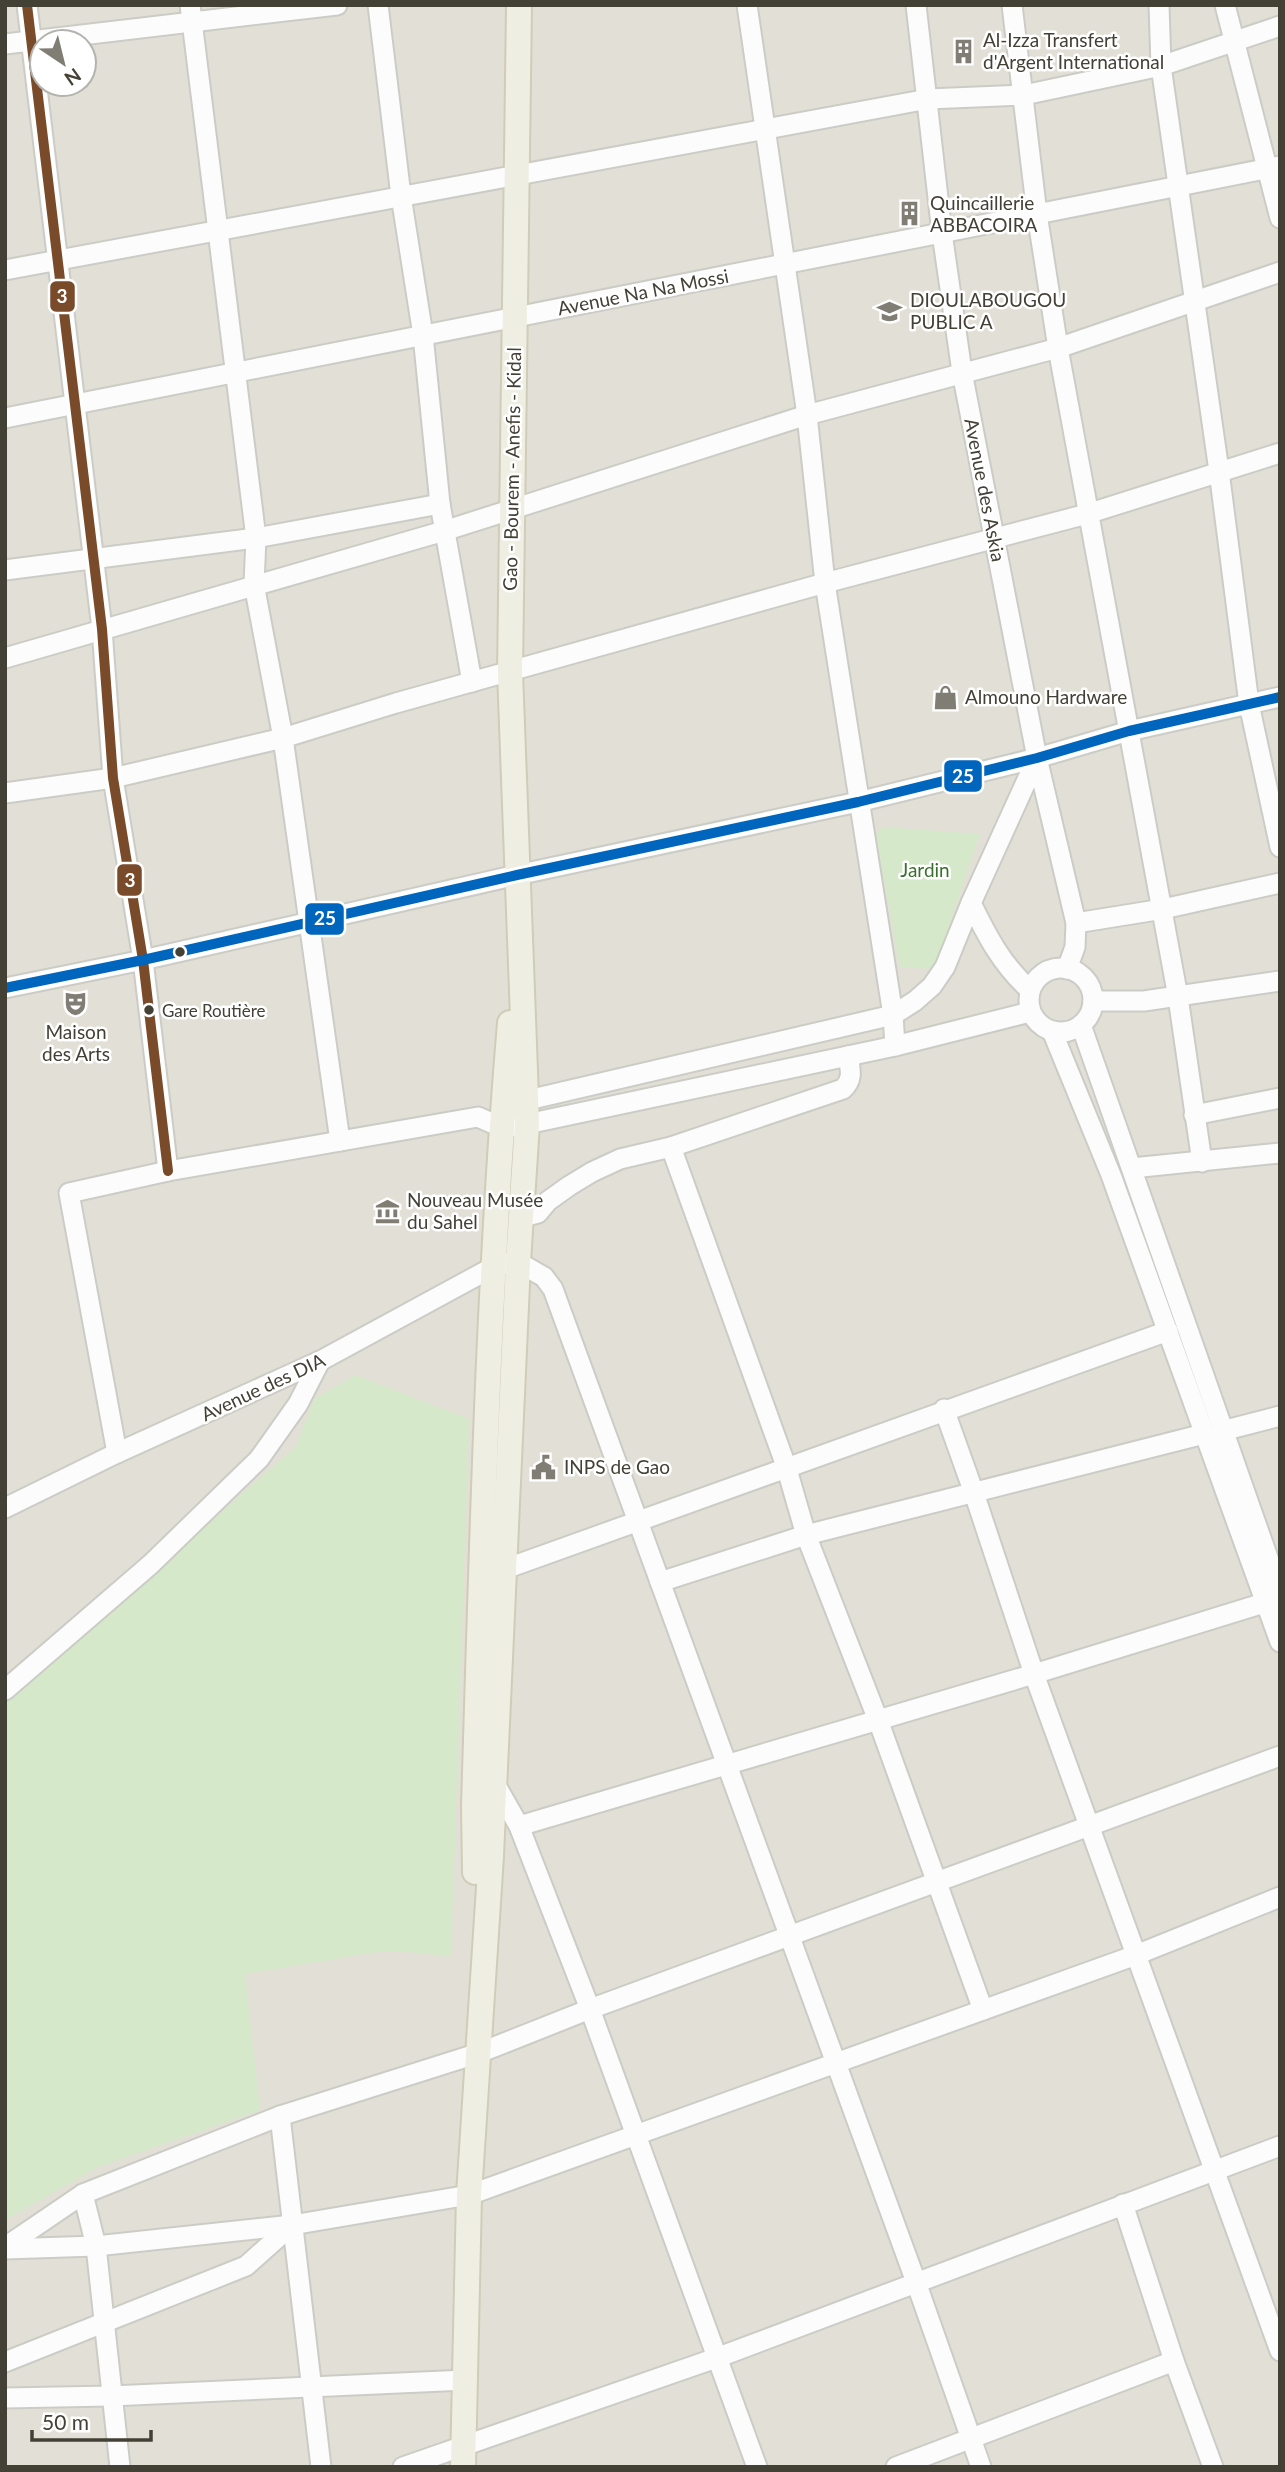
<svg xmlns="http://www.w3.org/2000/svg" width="1285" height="2472" font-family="Lato,sans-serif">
<rect width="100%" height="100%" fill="#eeeee8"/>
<!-- residential -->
<path fill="#e2e0d6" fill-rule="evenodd" d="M 5,5 L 1280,5 L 1280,2467 L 5,2467 ZM 42,42 L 84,42 L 84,84 L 42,84 Z"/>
<!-- green -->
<g fill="#d6e8ca">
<path d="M 883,827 L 980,834 L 934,969 L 900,967 L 876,834 Z"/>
<path d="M 355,1375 L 469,1419 L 451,1956 L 397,1951 L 377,1952 L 245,1974 L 260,2110 L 98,2167 L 5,2220 L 5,1704 L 296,1446 L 314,1399 Z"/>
</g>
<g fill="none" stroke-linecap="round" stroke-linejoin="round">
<defs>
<g id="minor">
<path d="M 27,5 L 102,629 L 113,778 L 143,960 L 168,1171"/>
<path d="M 190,5 L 256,538 L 254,584 L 283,738 L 340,1141"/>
<path d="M 378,5 L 401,196 L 423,335 L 440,504 L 472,682"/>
<path d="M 747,5 L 807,415 L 825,583 L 893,1015 L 895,1046"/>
<path d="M 916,5 L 942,233 L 962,372 L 1037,758 L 1076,923 L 1075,947 L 1067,969"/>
<path d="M 1012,5 L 1037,214 L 1058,348 L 1178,997 L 1202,1162"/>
<path d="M 1159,5 L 1161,66 L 1219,471 L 1249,704 L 1280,847"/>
<path d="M 1225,5 L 1280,218"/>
<path d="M 5,44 L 337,5"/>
<path d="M 5,270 L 928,99 L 1024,95 L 1161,66 L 1280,26"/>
<path d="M 5,418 L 1280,166"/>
<path d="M 5,570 L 256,538 L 440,504"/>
<path d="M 5,658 L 444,531 L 807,415 L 1058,348 L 1280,272"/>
<path d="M 5,793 L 113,778 L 283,738 L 396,703 L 825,583 L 1087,514 L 1280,453"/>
<path d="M 971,903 C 987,936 1002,965 1030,990"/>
<path d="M 1076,923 L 1163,909 L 1280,883"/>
<circle cx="1061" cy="1000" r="32"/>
<path d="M 5,988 L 143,960 L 517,875 L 858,802 L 1037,758 L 1129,731 L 1280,697"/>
<path d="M 1093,1001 L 1144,1001 L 1280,981"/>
<path d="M 1081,1025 L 1280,1592"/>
<path d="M 1052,1031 L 1111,1175 L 1280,1642"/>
<path d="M 515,1103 L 893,1015 L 915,1001 L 932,986 L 945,967 L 971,903 L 1037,758"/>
<path d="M 1194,1115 L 1280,1098"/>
<path d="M 671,1147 L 786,1466 L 806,1535 L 878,1720 L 983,2010"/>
<path d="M 1132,1168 L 1280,1153"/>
<path d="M 522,1217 L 538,1213 L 548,1201 L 569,1186 L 592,1172 L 620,1159 L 671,1147 L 843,1089 C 854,1079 850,1069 848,1056"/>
<path d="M 944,1409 L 974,1493 L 1034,1674 L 1280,2351"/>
<path d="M 1222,1431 L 1280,1416"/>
<path d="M 117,1453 L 69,1193 L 168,1171 L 478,1117 L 503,1128 L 527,1124 L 895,1046 L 1030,1012"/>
<path d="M 5,1508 L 117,1453 L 320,1361 L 495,1266 L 518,1262 L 544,1277 L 553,1289 L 916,2282 L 981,2467"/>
<path d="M 505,1569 L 1168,1331"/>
<path d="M 660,1582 L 806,1535 L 1204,1434"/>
<path d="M 5,1690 L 151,1564 L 259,1459 L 298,1404 L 320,1361"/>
<path d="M 494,1782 L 519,1826 L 590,2009 L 757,2467"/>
<path d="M 519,1826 L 1034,1674 L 1280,1598"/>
<path d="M 280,2116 L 321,2467"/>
<path d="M 83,2194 L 96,2246 L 120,2467"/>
<path d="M 1123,2204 L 1174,2361 L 1213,2467"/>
<path d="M 5,2247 L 83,2194 L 280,2116 L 479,2053 L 590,2009 L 1280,1756"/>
<path d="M 5,2249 L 96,2246 L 292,2225 L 469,2195 L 1136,1955 L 1280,1897"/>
<path d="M 5,2362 L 246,2266 L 292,2225"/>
<path d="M 5,2398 L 111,2396 L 466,2380"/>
<path d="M 403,2467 L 719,2357 L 1280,2146"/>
<path d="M 896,2467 L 1174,2361"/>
</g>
<g id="major">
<path d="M 475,1872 L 474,1806 C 482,1545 488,1284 510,1023"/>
<path d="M 463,2467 L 469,2195 L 491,1856 L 518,1262 L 527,1124 L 510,672 L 519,5"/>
</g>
</defs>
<!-- minor casing -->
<use href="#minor" stroke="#ccccc6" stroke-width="23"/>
<!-- major casing -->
<use href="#major" stroke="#cfccb7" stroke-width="28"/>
<!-- minor -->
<use href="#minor" stroke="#fcfcfc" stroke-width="19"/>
<!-- major -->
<use href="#major" stroke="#efeee3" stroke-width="24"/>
<defs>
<path id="bus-1" d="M 27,5 L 102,629 L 113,778 L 143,960 L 168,1171"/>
<path id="bus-2" d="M 5,988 L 143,960 L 517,875 L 858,802 L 1037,758 L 1129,731 L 1280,697"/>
</defs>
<!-- bus-1 casing -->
<use href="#bus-1" stroke="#fff" stroke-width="16"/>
<!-- bus-2 casing -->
<use href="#bus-2" stroke="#fff" stroke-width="16"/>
<!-- bus-1 -->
<use href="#bus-1" stroke="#7a4b2a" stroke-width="10"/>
<!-- bus-2 -->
<use href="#bus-2" stroke="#0065bd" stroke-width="10"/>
</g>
<!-- icons -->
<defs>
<symbol id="building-bare" viewBox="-9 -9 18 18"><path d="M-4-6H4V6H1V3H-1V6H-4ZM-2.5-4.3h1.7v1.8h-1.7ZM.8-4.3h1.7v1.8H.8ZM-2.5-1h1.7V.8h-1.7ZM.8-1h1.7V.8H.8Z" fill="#7f7d74" stroke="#fff" stroke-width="2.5" paint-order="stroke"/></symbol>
<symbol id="school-bare" viewBox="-9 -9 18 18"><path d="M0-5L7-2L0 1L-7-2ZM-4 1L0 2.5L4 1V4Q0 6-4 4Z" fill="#7f7d74" stroke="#fff" stroke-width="2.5" paint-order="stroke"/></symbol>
<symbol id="shop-bare" viewBox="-9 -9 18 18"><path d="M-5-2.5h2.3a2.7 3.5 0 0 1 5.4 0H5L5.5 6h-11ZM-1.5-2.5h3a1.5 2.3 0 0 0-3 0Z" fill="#7f7d74" stroke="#fff" stroke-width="2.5" paint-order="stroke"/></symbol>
<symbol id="theatre-bare" viewBox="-9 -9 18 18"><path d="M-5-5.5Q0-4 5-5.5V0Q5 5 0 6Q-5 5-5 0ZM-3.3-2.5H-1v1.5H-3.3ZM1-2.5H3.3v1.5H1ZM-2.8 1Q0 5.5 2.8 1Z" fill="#7f7d74" stroke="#fff" stroke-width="2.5" paint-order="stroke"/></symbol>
<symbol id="museum-bare" viewBox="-9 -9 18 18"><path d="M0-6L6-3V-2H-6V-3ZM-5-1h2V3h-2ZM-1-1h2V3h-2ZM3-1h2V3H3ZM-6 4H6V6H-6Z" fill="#7f7d74" stroke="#fff" stroke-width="2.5" paint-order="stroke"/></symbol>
<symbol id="civic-bare" viewBox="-9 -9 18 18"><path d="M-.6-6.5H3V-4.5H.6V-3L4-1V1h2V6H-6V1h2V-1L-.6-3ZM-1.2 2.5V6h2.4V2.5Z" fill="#7f7d74" stroke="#fff" stroke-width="2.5" paint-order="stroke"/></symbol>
</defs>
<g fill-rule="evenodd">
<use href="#building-bare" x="946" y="34" width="35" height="35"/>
<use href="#building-bare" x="892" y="196" width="35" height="35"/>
<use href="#school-bare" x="872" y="294" width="35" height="35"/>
<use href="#shop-bare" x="928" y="680" width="35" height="35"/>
<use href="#theatre-bare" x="58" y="986" width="35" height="35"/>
<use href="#museum-bare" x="370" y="1194" width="35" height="35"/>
<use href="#civic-bare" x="526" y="1450" width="35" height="35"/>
</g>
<!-- markers -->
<g fill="#434035" stroke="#fff" stroke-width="2.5">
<circle cx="180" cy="952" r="6"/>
<circle cx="149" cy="1010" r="6"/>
</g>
<g text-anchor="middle" stroke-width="5" stroke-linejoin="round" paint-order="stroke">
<!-- bus labels -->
<g font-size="17" fill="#434035" stroke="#fff" text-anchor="start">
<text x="162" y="1017">Gare Routière</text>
</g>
<!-- poi labels -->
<g font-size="19" fill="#434035" stroke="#fff" text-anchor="start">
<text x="983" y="47">Al-Izza Transfert<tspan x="983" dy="22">d'Argent International</tspan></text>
<text x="930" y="210">Quincaillerie<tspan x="930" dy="22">ABBACOIRA</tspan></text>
<text x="910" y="307">DIOULABOUGOU<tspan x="910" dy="22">PUBLIC A</tspan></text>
<text x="965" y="704">Almouno Hardware</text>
<text x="76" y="1039" text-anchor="middle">Maison<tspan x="76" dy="22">des Arts</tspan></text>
<text x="407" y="1207">Nouveau Musée<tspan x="407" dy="22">du Sahel</tspan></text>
<text x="564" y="1474">INPS de Gao</text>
</g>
<!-- street labels -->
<g font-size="19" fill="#434035" stroke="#fff">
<text transform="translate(643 292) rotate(-11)" y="7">Avenue Na Na Mossi</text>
<text transform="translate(512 469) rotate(-89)" y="7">Gao - Bourem - Anefis - Kidal</text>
<text transform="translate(985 490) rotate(79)" y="7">Avenue des Askia</text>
<text transform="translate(263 1387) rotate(-25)" y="7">Avenue des DIA</text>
</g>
<!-- park labels -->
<g font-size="19" fill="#3a702d" stroke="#fff">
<text x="925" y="877">Jardin</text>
</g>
</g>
<g stroke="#fff" stroke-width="2.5">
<rect x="49" y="280" width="27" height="33" rx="7" fill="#7a4b2a"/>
<rect x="943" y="759" width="40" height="34" rx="7" fill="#0065bd"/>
<rect x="116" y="863" width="27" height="34" rx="7" fill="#7a4b2a"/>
<rect x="304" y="902" width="41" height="34" rx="7" fill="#0065bd"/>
</g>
<g font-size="19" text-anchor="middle" font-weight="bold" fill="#fff">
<text x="62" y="303">3</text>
<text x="963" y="783">25</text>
<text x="130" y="887">3</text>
<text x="325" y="925">25</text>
</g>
<!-- border -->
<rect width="1285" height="2472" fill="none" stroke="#434035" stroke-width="14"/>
<!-- north arrow -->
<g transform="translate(63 63) rotate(145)"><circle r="33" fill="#ffffff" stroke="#b4b3ae" stroke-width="2"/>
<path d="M0-5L12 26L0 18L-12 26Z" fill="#7f7d74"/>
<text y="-10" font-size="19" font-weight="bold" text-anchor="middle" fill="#434035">N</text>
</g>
<!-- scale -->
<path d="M32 2430v10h119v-10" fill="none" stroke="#434035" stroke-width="3.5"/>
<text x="42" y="2430" font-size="21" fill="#434035" stroke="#ffffff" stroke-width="5" paint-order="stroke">50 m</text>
</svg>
